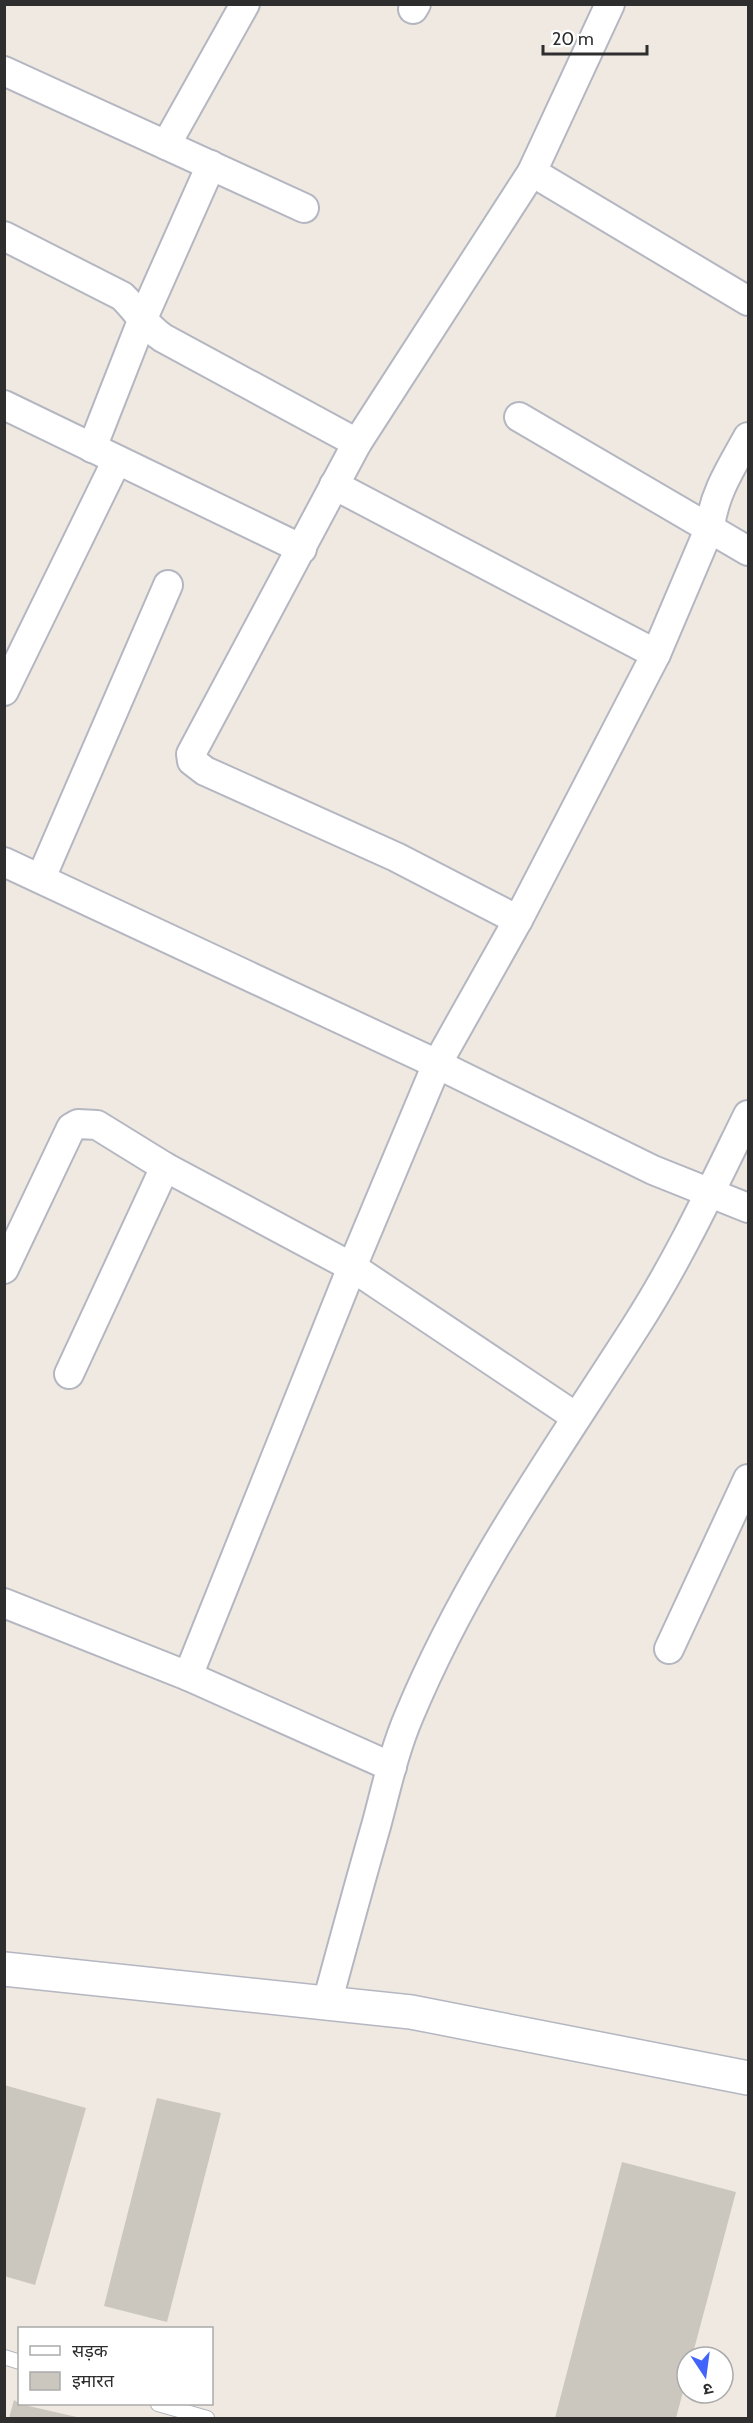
<svg xmlns="http://www.w3.org/2000/svg" width="753" height="2423" font-family="Cabin,'Noto Sans Devanagari',sans-serif">
<rect width="100%" height="100%" fill="#efe9e1"/>
<!-- building -->
<g fill="#cbc7bf">
<path d="M 4,2085 L 86,2108 L 35,2285 L 4,2276 Z"/>
<path d="M 157,2098 L 221,2113 L 167,2322 L 104,2306 Z"/>
<path d="M 622,2162 L 736,2192 L 692,2357 L 687,2357 L 687,2377 L 676,2418 L 555,2418 Z"/>
<path d="M 14,2400 L 20,2404 L 81,2418 L 9,2418 Z"/>
</g>
<g fill="none" stroke-linecap="round" stroke-linejoin="round">
<defs>
<g id="service">
<path d="M 4,2357 L 20,2362"/>
<path d="M 158,2404 L 207,2418"/>
</g>
<g id="minor">
<path d="M 413,9 L 416,4"/>
<path d="M 4,71 L 304,208"/>
<path d="M 166,145 L 245,4"/>
<path d="M 532,172 L 748,301"/>
<path d="M 4,236 L 122,296 C 136,309 146,327 163,338 L 357,443"/>
<path d="M 4,405 L 302,549"/>
<path d="M 519,417 L 748,551"/>
<path d="M 92,448 L 143,318 L 211,165"/>
<path d="M 334,485 L 656,654"/>
<path d="M 4,691 L 117,460"/>
<path d="M 4,862 L 437,1064 L 653,1170 L 748,1208"/>
<path d="M 41,878 L 168,585"/>
<path d="M 518,920 L 396,857 L 205,771 L 192,761 L 191,754 L 357,443 L 532,172 L 610,4"/>
<path d="M 4,1269 L 71,1128 L 78,1124 L 97,1125 L 165,1167 L 352,1267 L 576,1417"/>
<path d="M 69,1374 L 165,1167"/>
<path d="M 4,1603 L 188,1676 L 392,1767"/>
<path d="M 669,1649 L 748,1479"/>
<path d="M 188,1676 L 352,1267 L 437,1064 L 518,920 L 656,654 L 710,527 C 714,493 732,466 748,437"/>
<path d="M 327,2003 C 343,1944 359,1885 376,1826 C 386,1789 394,1751 409,1716 C 467,1576 555,1453 636,1326 C 679,1259 713,1186 748,1115"/>
</g>
<path id="tertiary" d="M 4,1969 L 411,2012 L 748,2078"/>
</defs>
<!-- service casing -->
<use href="#service" stroke="#b4b7c1" stroke-width="16"/>
<!-- minor casing -->
<use href="#minor" stroke="#b4b7c1" stroke-width="32"/>
<!-- tertiary casing -->
<use href="#tertiary" stroke="#b4b7c1" stroke-width="36"/>
<!-- service -->
<use href="#service" stroke="#fff" stroke-width="14"/>
<!-- minor -->
<use href="#minor" stroke="#fff" stroke-width="28"/>
<!-- tertiary -->
<use href="#tertiary" stroke="#fff" stroke-width="33"/>
</g>
<!-- border -->
<rect width="753" height="2423" fill="none" stroke="#2e2e2e" stroke-width="12"/>
<!-- legend -->
<rect x="18" y="2327" width="195" height="78" fill="#ffffff" stroke="#ababab" stroke-width="1.5"/>
<rect x="30" y="2346" width="30" height="9" fill="#ffffff" stroke="#ababab" stroke-width="1.5"/>
<text x="72" y="2357" font-size="18" fill="#2e2e2e">सड़क</text>
<rect x="30" y="2372" width="30" height="18" fill="#cbc7bf" stroke="#ababab" stroke-width="1.5"/>
<text x="72" y="2387" font-size="18" fill="#2e2e2e">इमारत</text>
<!-- north arrow -->
<g transform="translate(705 2375) rotate(167)"><circle r="28" fill="#ffffff" stroke="#ababab" stroke-width="1.5"/>
<path d="M0-4.5L10 22L0 15L-10 22Z" fill="#4264fb"/>
<text y="-9" font-size="16" font-weight="bold" text-anchor="middle" fill="#2e2e2e">उ</text>
</g>
<!-- scale -->
<path d="M543 45v9h104v-9" fill="none" stroke="#2e2e2e" stroke-width="3"/>
<text x="552" y="45" font-size="18" fill="#2e2e2e" stroke="#ffffff" stroke-width="4.5" paint-order="stroke">20 m</text>
</svg>
